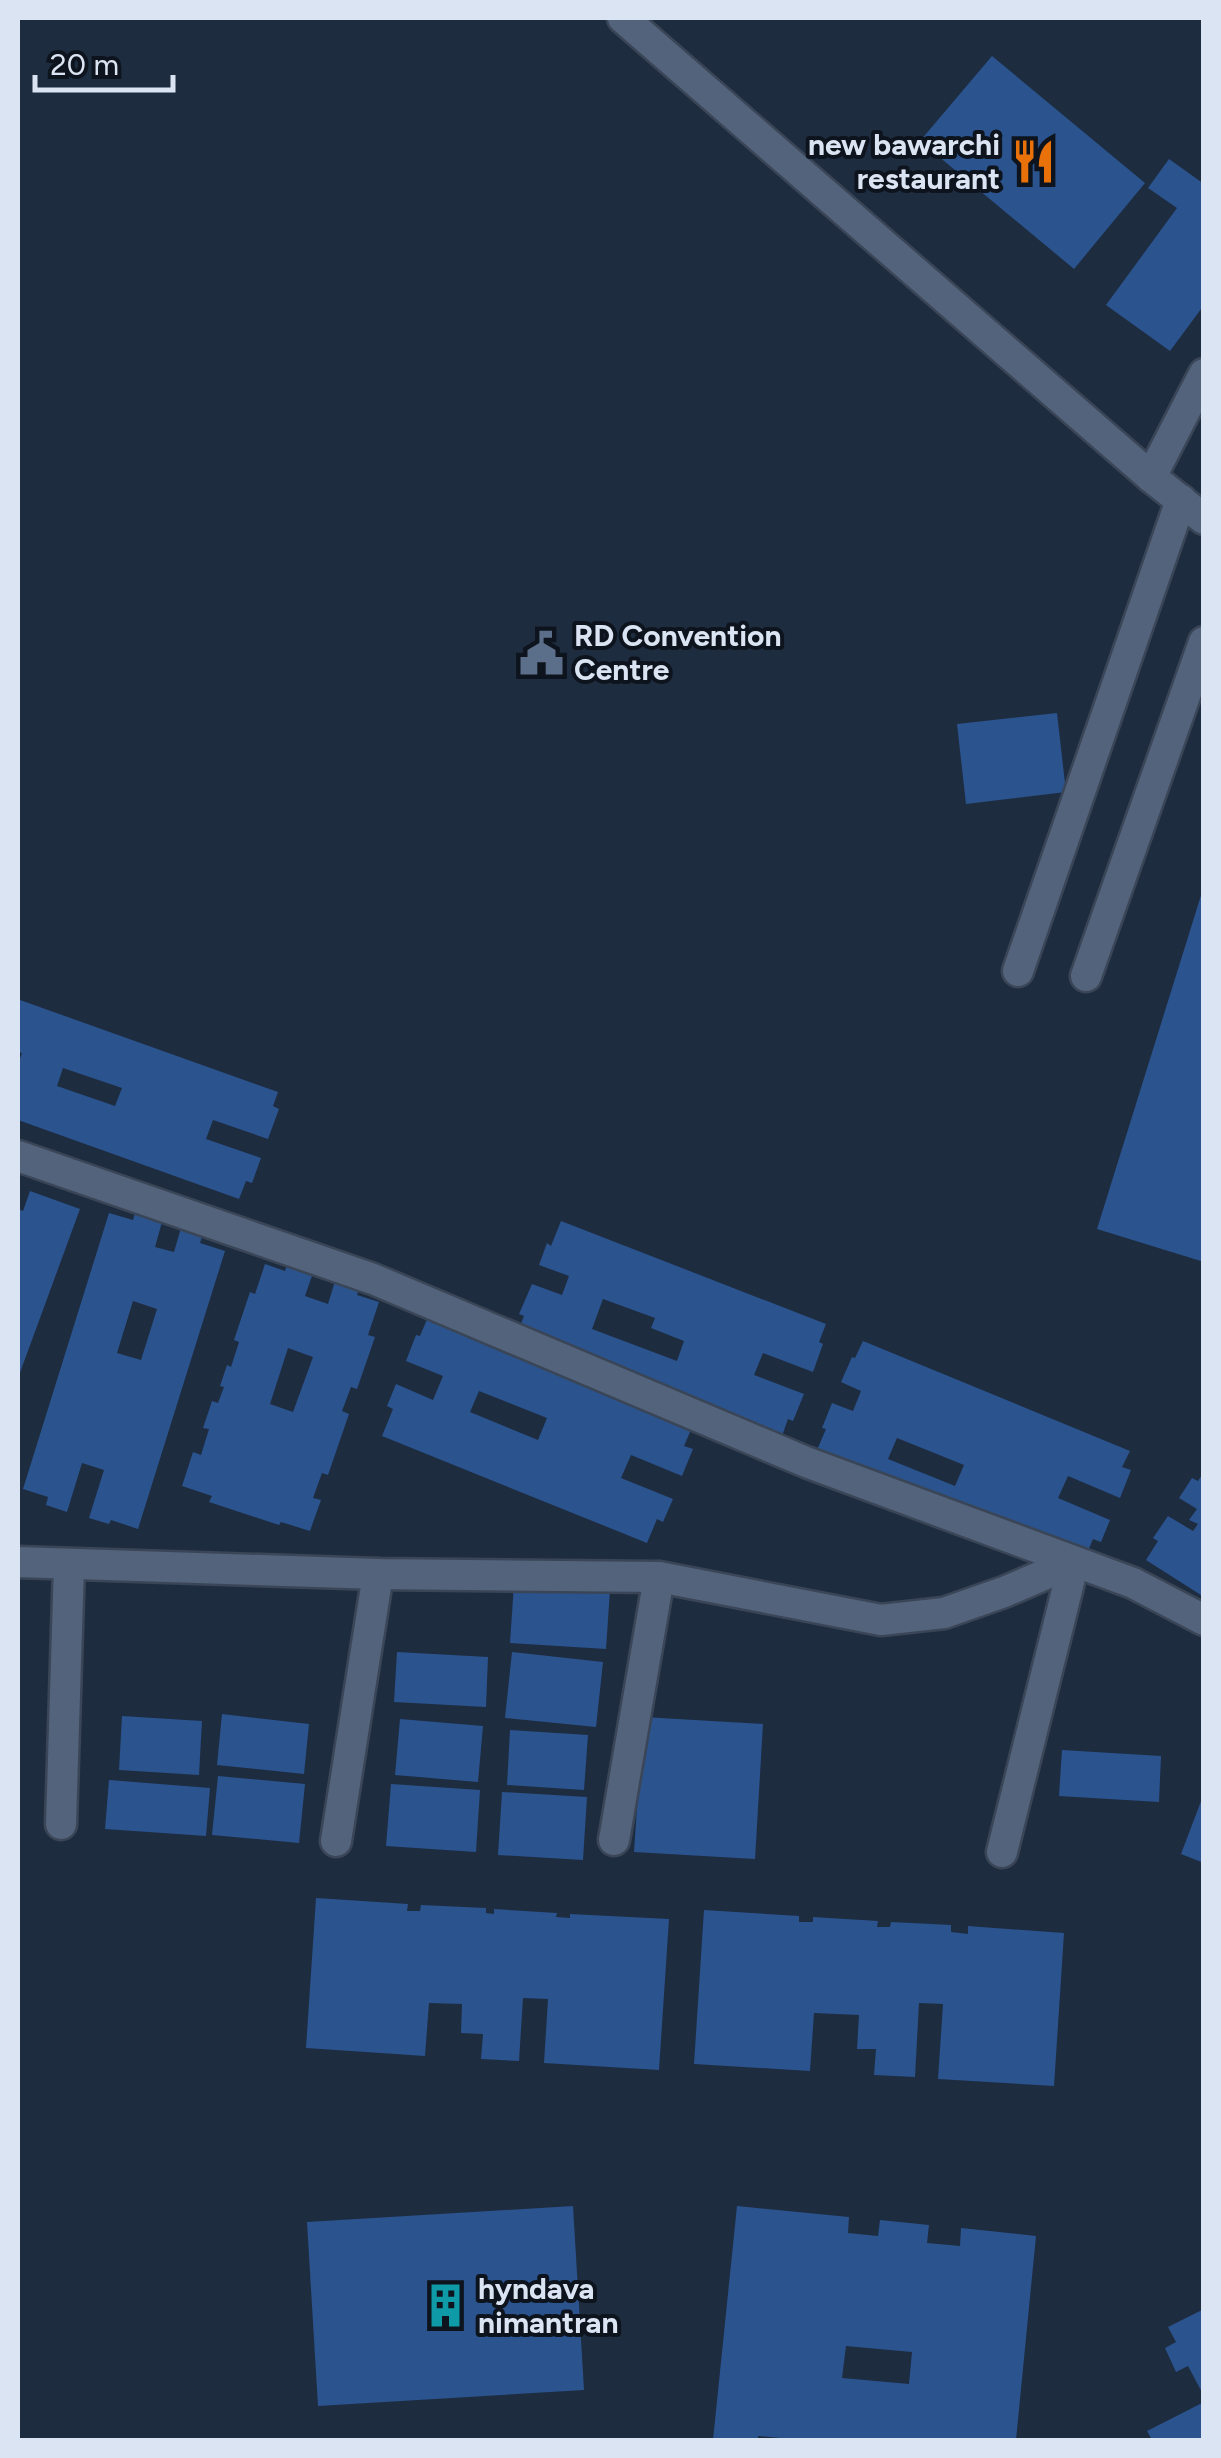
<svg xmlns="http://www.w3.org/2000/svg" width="1221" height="2458" font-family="Figtree,sans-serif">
<rect width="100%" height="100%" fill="#1e2c40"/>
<!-- building -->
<g fill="#2b538d" fill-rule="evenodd">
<path d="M 992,56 L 1145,183 L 1074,269 L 920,141 Z"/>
<path d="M 1169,159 L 1204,184 L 1204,305 L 1170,351 L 1106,305 L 1177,208 L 1148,188 Z"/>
<path d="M 1057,713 L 1066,792 L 966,804 L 957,724 Z"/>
<path d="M 1203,889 L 1204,889 L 1204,1262 L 1097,1229 Z"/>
<path d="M 20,1000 L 278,1092 L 273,1106 L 279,1109 L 268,1139 L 213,1120 L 206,1139 L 261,1158 L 252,1183 L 246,1181 L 239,1199 L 18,1120 L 18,1064 L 22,1053 L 18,1052 L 18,1008 ZM 63,1068 L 122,1088 L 115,1106 L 57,1086 Z"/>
<path d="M 30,1191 L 80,1209 L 18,1378 L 18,1209 L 23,1211 Z"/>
<path d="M 109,1213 L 133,1220 L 135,1213 L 162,1222 L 155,1247 L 174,1252 L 181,1228 L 203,1234 L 200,1243 L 225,1251 L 138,1529 L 111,1520 L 109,1524 L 89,1518 L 104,1470 L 82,1463 L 67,1512 L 46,1505 L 48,1497 L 23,1489 ZM 133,1301 L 157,1309 L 141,1360 L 117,1353 Z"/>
<path d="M 561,1221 L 826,1324 L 819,1342 L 823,1344 L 813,1372 L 763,1353 L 754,1375 L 804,1394 L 793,1421 L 788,1419 L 782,1436 L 517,1334 L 524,1316 L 519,1314 L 532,1284 L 562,1295 L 569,1276 L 539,1265 L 547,1243 L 551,1246 ZM 603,1299 L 655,1318 L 651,1328 L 684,1341 L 677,1361 L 592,1329 Z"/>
<path d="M 288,1262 L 314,1270 L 305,1296 L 328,1304 L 336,1278 L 360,1285 L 357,1295 L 379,1302 L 368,1335 L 375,1337 L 357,1389 L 351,1387 L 342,1411 L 349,1414 L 328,1475 L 322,1473 L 313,1498 L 321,1500 L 310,1531 L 281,1522 L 279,1525 L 209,1502 L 212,1496 L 182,1486 L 193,1452 L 201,1455 L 209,1429 L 203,1428 L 212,1401 L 218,1403 L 224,1387 L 220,1386 L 227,1365 L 231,1367 L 239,1342 L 234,1340 L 250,1292 L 255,1294 L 265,1264 L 285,1271 ZM 288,1348 L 313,1357 L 293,1412 L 270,1404 Z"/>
<path d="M 428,1317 L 693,1425 L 684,1446 L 693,1449 L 682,1476 L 631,1455 L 621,1478 L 673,1499 L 663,1522 L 657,1519 L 647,1543 L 382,1436 L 393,1409 L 387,1406 L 396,1384 L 433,1400 L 443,1376 L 406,1361 L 416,1335 L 420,1336 ZM 479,1391 L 547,1418 L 538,1440 L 470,1412 Z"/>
<path d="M 863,1341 L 1130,1451 L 1122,1467 L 1131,1470 L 1120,1498 L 1068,1476 L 1058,1498 L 1110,1520 L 1101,1542 L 1093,1539 L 1084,1560 L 817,1450 L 826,1429 L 822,1428 L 832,1403 L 853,1411 L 861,1391 L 841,1382 L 852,1357 L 855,1358 ZM 897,1438 L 964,1465 L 955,1486 L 888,1459 Z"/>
<path d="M 1204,1472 L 1204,1597 L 1146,1560 L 1158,1541 L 1153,1538 L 1168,1516 L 1193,1531 L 1198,1524 L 1189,1520 L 1197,1509 L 1179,1498 L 1192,1478 L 1198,1481 Z"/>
<path d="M 514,1584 L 610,1590 L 606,1649 L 510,1643 Z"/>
<path d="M 397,1652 L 488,1657 L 486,1707 L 394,1702 Z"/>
<path d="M 512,1652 L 603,1662 L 596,1727 L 505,1718 Z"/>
<path d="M 222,1714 L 309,1724 L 304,1774 L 217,1765 Z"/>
<path d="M 122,1716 L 202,1721 L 199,1775 L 119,1770 Z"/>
<path d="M 643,1717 L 763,1724 L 755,1859 L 634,1852 Z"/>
<path d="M 400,1719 L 483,1726 L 478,1782 L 395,1775 Z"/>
<path d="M 510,1730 L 588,1735 L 584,1790 L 507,1785 Z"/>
<path d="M 1062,1750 L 1161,1756 L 1159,1802 L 1059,1796 Z"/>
<path d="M 218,1776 L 305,1784 L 299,1843 L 212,1835 Z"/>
<path d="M 109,1780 L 210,1788 L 206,1836 L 105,1829 Z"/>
<path d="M 391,1784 L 480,1790 L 476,1852 L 386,1846 Z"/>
<path d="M 502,1792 L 587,1797 L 583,1860 L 498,1855 Z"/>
<path d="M 1203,1796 L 1204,1796 L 1204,1863 L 1181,1854 Z"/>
<path d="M 316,1898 L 408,1904 L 407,1911 L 420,1911 L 421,1905 L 486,1908 L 486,1913 L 494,1914 L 494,1909 L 557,1913 L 556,1917 L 570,1918 L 570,1914 L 669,1919 L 659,2070 L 544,2063 L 548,1999 L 523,1998 L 519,2061 L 481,2059 L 483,2034 L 461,2033 L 462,2004 L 429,2003 L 425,2056 L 306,2048 Z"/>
<path d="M 704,1910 L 799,1916 L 799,1922 L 813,1922 L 813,1917 L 878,1921 L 877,1927 L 890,1927 L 891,1922 L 951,1925 L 951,1932 L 968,1934 L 968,1926 L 1064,1933 L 1054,2086 L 938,2079 L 943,2004 L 919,2003 L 915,2077 L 874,2075 L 876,2049 L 857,2049 L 859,2015 L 814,2013 L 810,2071 L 694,2064 Z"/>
<path d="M 573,2206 L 584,2390 L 318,2406 L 307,2222 Z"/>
<path d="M 737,2206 L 849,2217 L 848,2233 L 878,2236 L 880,2220 L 929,2225 L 927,2243 L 960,2246 L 961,2228 L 1036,2236 L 1016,2440 L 781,2440 L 781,2438 L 758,2436 L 758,2440 L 713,2440 ZM 846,2346 L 912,2352 L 909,2384 L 842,2378 Z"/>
<path d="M 1204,2309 L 1204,2396 L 1188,2366 L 1176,2372 L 1165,2348 L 1176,2342 L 1168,2327 Z"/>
<path d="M 1204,2402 L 1204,2440 L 1152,2440 L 1147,2431 Z"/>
</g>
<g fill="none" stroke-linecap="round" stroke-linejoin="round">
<defs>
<g id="minor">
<path d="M 623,18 L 1151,477 L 1204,519"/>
<path d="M 1151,477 L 1204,374"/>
<path d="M 1018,971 L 1181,500"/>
<path d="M 1086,976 L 1204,642"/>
<path d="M 18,1156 L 373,1279 L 806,1462 L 1133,1583 L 1204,1620"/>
<path d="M 18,1562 L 378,1574 L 659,1577 L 881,1620 L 944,1613 L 1004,1592 L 1074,1562"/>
<path d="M 61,1824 L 69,1565"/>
<path d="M 614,1840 L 659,1577"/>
<path d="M 336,1841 L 378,1574"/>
<path d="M 1002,1852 L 1074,1562"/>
</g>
</defs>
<!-- minor casing -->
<use href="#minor" stroke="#3a4657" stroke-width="35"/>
<!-- minor -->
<use href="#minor" stroke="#53637b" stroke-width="30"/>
</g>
<!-- icons -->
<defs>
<symbol id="restaurant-bare" viewBox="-9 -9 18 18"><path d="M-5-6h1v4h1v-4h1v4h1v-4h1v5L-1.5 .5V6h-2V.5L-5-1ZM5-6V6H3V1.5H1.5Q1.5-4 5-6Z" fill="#e8710a" stroke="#0e141d" stroke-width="2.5" paint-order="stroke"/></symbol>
<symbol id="civic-bare" viewBox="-9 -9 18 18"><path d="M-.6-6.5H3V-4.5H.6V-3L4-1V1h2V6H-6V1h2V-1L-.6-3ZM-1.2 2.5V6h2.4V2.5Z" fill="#5c6f8a" stroke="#0e141d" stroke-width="2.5" paint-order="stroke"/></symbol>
<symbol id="building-bare" viewBox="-9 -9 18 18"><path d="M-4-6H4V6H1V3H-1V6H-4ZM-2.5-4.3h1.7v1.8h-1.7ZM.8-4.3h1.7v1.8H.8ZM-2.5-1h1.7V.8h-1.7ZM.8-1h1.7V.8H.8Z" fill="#0f9aa8" stroke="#0e141d" stroke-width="2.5" paint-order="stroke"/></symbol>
</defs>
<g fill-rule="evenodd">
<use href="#restaurant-bare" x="1002" y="130" width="63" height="63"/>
<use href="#civic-bare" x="510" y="622" width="63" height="63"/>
<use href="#building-bare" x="414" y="2274" width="63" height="63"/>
</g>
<g text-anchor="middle" stroke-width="8" stroke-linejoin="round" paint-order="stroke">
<!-- poi labels -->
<g font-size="30" font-weight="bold" fill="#dbe4f2" stroke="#0e141d" text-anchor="start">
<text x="1000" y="155" text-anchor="end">new bawarchi<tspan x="1000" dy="34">restaurant</tspan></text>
<text x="574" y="646">RD Convention<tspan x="574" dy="34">Centre</tspan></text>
<text x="478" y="2299">hyndava<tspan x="478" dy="34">nimantran</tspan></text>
</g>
</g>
<!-- border -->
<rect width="1221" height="2458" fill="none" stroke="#dbe4f2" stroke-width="40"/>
<!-- scale -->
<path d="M35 75v15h138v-15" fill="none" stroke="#dbe4f2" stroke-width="5"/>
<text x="50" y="75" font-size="30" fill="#dbe4f2" stroke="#0e141d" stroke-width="8" paint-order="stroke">20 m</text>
</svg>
